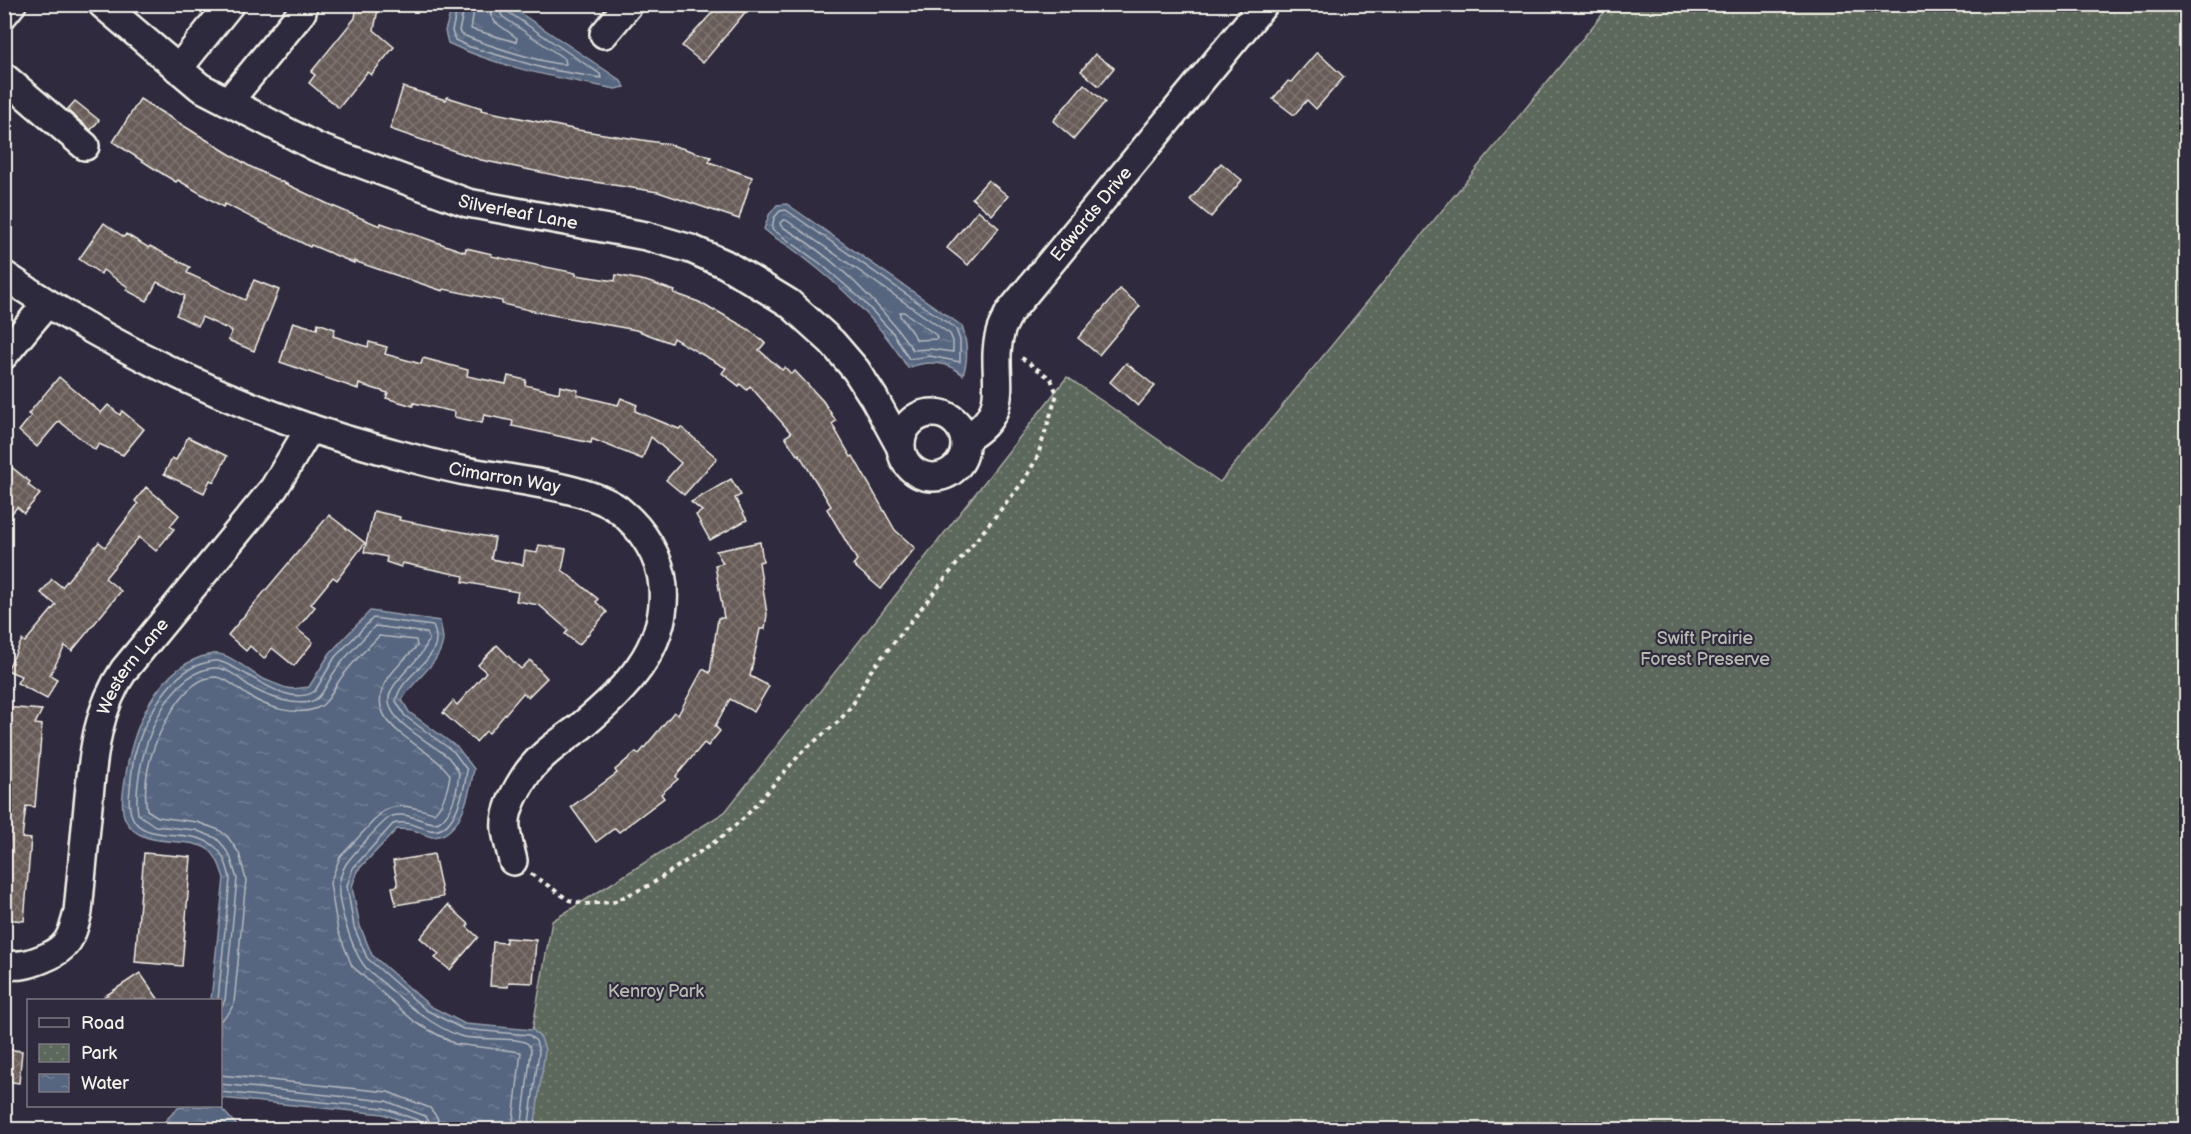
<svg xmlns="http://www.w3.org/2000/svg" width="2191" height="1134" font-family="'Balsamiq Sans',sans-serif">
<defs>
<pattern id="park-dots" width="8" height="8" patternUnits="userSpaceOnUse" patternTransform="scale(1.5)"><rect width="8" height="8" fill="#5d685c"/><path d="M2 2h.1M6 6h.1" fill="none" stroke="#757e73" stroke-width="1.8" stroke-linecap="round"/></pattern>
<pattern id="water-ripples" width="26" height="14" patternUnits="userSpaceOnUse" patternTransform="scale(1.5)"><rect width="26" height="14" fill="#566680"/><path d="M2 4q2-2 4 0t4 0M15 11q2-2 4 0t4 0" fill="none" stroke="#6f7c92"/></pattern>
<pattern id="building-cross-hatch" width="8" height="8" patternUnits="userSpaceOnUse" patternTransform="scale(1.5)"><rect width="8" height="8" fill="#685c58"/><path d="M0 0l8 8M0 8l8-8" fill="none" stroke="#7e7470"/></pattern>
</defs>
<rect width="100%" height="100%" fill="#2f2a3d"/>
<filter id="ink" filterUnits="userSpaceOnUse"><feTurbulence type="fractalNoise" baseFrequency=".0167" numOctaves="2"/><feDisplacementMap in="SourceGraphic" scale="12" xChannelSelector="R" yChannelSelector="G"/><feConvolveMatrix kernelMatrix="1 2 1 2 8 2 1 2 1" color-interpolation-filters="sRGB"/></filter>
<g filter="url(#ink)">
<!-- park -->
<path fill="url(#park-dots)" stroke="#a8aca2" stroke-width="1.5" d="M 1610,5 L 2186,5 L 2186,1129 L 514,1130 L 552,921 L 725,812 L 1067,377 L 1220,482 Z"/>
<!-- water -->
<g fill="url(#water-ripples)" stroke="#959eaa" stroke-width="1.5">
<path d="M 453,4 L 508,5 L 620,80 L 625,87 L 615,89 C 559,78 500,68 448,43 L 445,31 Z"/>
<path d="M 787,204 L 962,326 C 967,342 969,358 963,375 C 947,361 927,360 908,368 C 883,328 854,298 817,268 C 807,260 797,252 787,245 C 779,240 771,236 764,229 L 769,215 L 777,205 Z"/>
<path d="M 370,611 L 440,621 C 441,627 443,635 443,640 C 440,665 413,679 402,700 L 409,712 L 458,748 L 474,769 C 470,790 462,836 433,837 C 428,837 422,833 416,831 C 410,829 403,829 397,829 L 357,871 L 352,887 L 360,926 L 372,955 L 430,1006 L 465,1024 L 533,1030 L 541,1038 L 545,1050 L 534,1129 L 424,1129 L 383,1114 L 221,1098 L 220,1000 L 211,1000 L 224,878 C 221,869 217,856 209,850 C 185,834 142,851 126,821 C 120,810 123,792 125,780 C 132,730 156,664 213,654 C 229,652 248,671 261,678 C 269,681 279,686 287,688 C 294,690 302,688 309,687 L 330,653 Z"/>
<path d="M 186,1106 L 220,1107 L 240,1129 L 167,1129 L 165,1121 L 178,1108 Z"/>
</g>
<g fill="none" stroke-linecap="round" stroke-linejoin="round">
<!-- shore -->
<g stroke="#b5b9be" stroke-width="1.5">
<path d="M 458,4 L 452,31 L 455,40 L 470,47 L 546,69 L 601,78 L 600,74 L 508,12 L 505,4"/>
<path d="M 465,4 L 459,31 L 461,34 C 477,42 551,66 566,64 L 565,59 L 503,17 L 499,11 L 498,4"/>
<path d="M 475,4 L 471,29 L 516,42 L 517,38 L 495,22 L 490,14 L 489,4"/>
<path d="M 786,210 L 956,329 L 960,340 L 960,362 L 930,356 L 909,359 L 893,333 L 860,298 L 821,264 L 772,229 L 774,218 L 780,211 Z"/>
<path d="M 783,220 L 786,220 L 950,334 L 953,341 L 953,352 L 930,349 L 913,350 C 879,302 833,256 781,226 L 780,223 Z"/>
<path d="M 900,312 L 904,312 L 936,335 L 937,339 L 917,340 L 900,316 Z"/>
<path d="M 218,1000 L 230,879 C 228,868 223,853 214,846 C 184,822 121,854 130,789 C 131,779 132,768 134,757 C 142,725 166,675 201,664 C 206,663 213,660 218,661 C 244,667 287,710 315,691 L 335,657 L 373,618 L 433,626 C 449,658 400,673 396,701 L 405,716 L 454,752 L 467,770 C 465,787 455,836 430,830 C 418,827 406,820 393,824 L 353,868 L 347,886 L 354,927 L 367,958 L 426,1010 L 463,1029 L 529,1035 L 536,1041 L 539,1052 L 528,1130"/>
<path d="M 220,1010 L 225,1000 L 237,879 L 230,856 L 221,843 L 216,838 L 195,830 L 155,826 L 138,814 C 131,770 161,672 214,668 C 229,667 242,682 254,689 C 269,697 298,708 315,700 C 324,695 328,681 333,674 C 345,656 361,641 375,626 L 427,633 L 429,639 C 422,660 401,671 391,691 C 377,718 433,743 448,757 C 452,762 456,767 459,772 C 458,788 453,813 439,822 C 430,827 405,809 390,817 C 381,823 353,854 346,864 C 343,869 340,879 339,885 C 337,904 354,957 368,970 C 397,994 424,1023 460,1036 C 474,1041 519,1036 528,1044 C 530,1046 531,1050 531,1052 L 521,1130"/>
<path d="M 220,1021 L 229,1013 L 234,1003 L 246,880 L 239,853 L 227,836 L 219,830 L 197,822 L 158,817 L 147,810 C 144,794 146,776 150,760 C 157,735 183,677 215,677 C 227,678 238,689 247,695 C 266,707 295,717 317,708 C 328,704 331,693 337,684 C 348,666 365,651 379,636 L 416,640 L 417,646 C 408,656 397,666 389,677 C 355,725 429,743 450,775 C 448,788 444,804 434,813 C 417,809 398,800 381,813 L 340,857 L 330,883 L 338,931 L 352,966 L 416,1023 L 455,1044 L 521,1052 L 512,1130"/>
<path d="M 220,1075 L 388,1092 L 430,1108 L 437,1117 L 440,1130"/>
<path d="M 220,1084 L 386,1101 L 425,1116 L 429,1121 L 431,1130"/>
<path d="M 220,1092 L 384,1108 L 420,1121 L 423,1130"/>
</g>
</g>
<!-- building -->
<g fill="url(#building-cross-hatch)" stroke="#f4f1e8" stroke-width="1.5">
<path d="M 357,4 L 379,4 L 374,30 L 394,47 L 371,75 L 367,72 L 339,108 L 309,83 L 315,75 L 311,72 L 355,18 Z"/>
<path d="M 720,4 L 752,4 L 703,63 L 682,46 Z"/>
<path d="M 1317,52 L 1344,77 L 1316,109 L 1307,100 L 1294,115 L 1273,99 L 1288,81 L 1291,82 Z"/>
<path d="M 1095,54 L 1114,68 L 1099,86 L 1081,71 Z"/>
<path d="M 1084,84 L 1105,102 L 1074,139 L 1053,121 Z"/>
<path d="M 403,87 L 446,100 L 447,97 L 482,108 L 481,110 L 578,130 L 668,144 L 711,157 L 709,162 L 752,177 L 739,219 L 658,192 L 569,178 L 481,160 L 390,129 Z"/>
<path d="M 140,99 L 249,166 L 330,205 L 380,226 L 381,223 L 465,252 L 466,248 L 492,254 L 491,256 L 576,273 L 576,275 L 615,281 L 616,275 L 646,281 L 675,291 L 674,293 L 699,302 L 714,311 L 715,310 L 748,329 L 765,343 L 759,350 L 782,370 L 785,367 L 791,374 L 795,371 L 823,401 L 836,421 L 832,424 L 851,457 L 853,456 L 895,530 L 915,548 L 881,589 L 853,565 L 857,560 L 827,509 L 831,506 L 799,454 L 797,455 L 785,437 L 791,433 L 750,386 L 747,390 L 740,384 L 739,386 L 722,373 L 726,368 L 673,338 L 671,343 L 636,330 L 547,314 L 502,304 L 502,301 L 444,289 L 443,291 L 354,261 L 354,263 L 311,245 L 310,247 L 225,204 L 223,207 L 178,180 L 176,182 L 158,171 L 113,142 Z"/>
<path d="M 75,101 L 99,120 L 91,130 L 67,110 Z"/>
<path d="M 1221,163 L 1242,180 L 1211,217 L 1190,200 Z"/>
<path d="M 988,180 L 1008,196 L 992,215 L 972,198 Z"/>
<path d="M 978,210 L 999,228 L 968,265 L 947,248 Z"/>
<path d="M 104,223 L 124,237 L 126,234 L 149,248 L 150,246 L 190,267 L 187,273 L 245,300 L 254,280 L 279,290 L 254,351 L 228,340 L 232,331 L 202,317 L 198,326 L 176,315 L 185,296 L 157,282 L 147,301 L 126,290 L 128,287 L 103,270 L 101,274 L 79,259 Z"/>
<path d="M 1120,289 L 1140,306 L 1099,355 L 1078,338 Z"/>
<path d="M 293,322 L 317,329 L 318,323 L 335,329 L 333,336 L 368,347 L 369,342 L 387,347 L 385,354 L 421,364 L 423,358 L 468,370 L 467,376 L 506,384 L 508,376 L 526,380 L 525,385 L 559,393 L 560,386 L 578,390 L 577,395 L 618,405 L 621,398 L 637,405 L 635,411 L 679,429 L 681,427 L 717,458 L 684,495 L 666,480 L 681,463 L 651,437 L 642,459 L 592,439 L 591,443 L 540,432 L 512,426 L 513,421 L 484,415 L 482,423 L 454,417 L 455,412 L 414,403 L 413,406 L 386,398 L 388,393 L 359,384 L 358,389 L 280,362 Z"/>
<path d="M 1126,363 L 1155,386 L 1138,406 L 1110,382 Z"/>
<path d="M 59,377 L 101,413 L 108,405 L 120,415 L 122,411 L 144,429 L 123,455 L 99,444 L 95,450 L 59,421 L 37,447 L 19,431 L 31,416 L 28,414 Z"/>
<path d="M 188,437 L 227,456 L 214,482 L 210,480 L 204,493 L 164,474 L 172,458 L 176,460 Z"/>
<path d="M 4,461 L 30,482 L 28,485 L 40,494 L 24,513 L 17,507 L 4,523 Z"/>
<path d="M 731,479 L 741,495 L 735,498 L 747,520 L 710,540 L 696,515 L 702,511 L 691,502 Z"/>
<path d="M 146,487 L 179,515 L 170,526 L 174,529 L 156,551 L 139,537 L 105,578 L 121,591 L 72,651 L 65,646 L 50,675 L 57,679 L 47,699 L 17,683 L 21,676 L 7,670 L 22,640 L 25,642 L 56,605 L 41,593 L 52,579 L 62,587 L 99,542 L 105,547 L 138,504 L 135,501 Z"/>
<path d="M 374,511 L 400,517 L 399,520 L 495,538 L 491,559 L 523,565 L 525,551 L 537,553 L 539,545 L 566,549 L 562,570 L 598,599 L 596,602 L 607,612 L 579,645 L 565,634 L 568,630 L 539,605 L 516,601 L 518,592 L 463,582 L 464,576 L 402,563 L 401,567 L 386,562 L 387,557 L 364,552 Z"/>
<path d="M 329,515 L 365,543 L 337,580 L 333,577 L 311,604 L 315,607 L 297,629 L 313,642 L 294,666 L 272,648 L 264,659 L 250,646 L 246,651 L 228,635 Z"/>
<path d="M 760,542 L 763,561 L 759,562 L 767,614 L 765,629 L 760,629 L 750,676 L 769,686 L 754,712 L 730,699 L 715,726 L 720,731 L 708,746 L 704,743 L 676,776 L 678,779 L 661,794 L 664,798 L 619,832 L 615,828 L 596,842 L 571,807 L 617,773 L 615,770 L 636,752 L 639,754 L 674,712 L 678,715 L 703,669 L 710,673 L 718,618 L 724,618 L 715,565 L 723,563 L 716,551 Z"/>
<path d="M 497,645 L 521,669 L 530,660 L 547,678 L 528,697 L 523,693 L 489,733 L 486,731 L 476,742 L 443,713 L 453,701 L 457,705 L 486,672 L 478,665 Z"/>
<path d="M 4,707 L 42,710 L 35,724 L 42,725 L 35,807 L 26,806 L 22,838 L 31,839 L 24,921 L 4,919 Z"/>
<path d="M 144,853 L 191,857 L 182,966 L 135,962 Z"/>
<path d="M 434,854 L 443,897 L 396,905 L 392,887 L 398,886 L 393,861 Z"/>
<path d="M 448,905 L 469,924 L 467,927 L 478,937 L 450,970 L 435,958 L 439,954 L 420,938 Z"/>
<path d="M 506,938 L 536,940 L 533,983 L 509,982 L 508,987 L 490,986 L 493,942 L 506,943 Z"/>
<path d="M 140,973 L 159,1000 L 99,1000 Z"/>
<path d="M 4,1049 L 22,1051 L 19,1083 L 4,1081 Z"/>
</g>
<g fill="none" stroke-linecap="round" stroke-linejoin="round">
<defs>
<g id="minor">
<path id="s1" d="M 102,4 L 200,87 L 316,147 L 468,203 L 646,236 L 691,249 L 725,264 L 789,303 L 832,342 L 856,370 L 874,398 L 900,446"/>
<path d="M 4,14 L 12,4"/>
<path d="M 604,34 L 629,4"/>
<path d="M 178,69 L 230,4"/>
<path d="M 4,77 L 85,146"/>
<path d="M 229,101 L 302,12 L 303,4"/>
<path id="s2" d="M 4,275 C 115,350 245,413 375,448 C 405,456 435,465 465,471 C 506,479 586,486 618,509 C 642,528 661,557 663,587 C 668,648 623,692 580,727 C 559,743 538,756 524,778 C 515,792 504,813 506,829 C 507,840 511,851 513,861"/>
<path d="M 4,355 L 47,303"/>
<circle cx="933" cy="445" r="32"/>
<path id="s3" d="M 965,439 C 1018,410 987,373 1001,330 C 1003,324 1007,318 1009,313 L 1264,4"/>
<path id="s4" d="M 4,965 C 21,966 27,965 42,959 C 68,949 72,937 78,912 C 81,877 85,841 88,806 C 93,757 96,711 124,670 L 274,488 L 310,428"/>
</g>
</defs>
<!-- minor casing -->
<use href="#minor" stroke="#f4f1e8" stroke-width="32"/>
<!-- path -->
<path stroke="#f4f1e8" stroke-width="4" stroke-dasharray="4.5 4.5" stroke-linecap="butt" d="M 531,874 L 569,900 L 585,904 L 613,902 L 650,885 L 719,839 L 745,817 L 802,752 L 839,721 L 853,704 L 869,673 L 1023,482 L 1037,458 L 1057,394 L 1051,379 L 1019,356"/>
<!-- minor -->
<use href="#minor" stroke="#2f2a3d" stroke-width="27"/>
</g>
</g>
<g text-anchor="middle" stroke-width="4.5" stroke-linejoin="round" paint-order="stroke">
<!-- street labels -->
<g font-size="18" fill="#f4f1e8" stroke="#2f2a3d">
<text dy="6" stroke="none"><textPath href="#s1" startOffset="472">Silverleaf Lane</textPath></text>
<text dy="6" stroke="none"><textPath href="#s3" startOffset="270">Edwards Drive</textPath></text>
<text dy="6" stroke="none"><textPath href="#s2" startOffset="544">Cimarron Way</textPath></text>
<text dy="6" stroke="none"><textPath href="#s4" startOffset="358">Western Lane</textPath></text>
</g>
<!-- park labels -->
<g font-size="18" fill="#b8bab0" stroke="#2f2a3d">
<text x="1705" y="644">Swift Prairie<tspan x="1705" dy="21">Forest Preserve</tspan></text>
<text x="656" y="997">Kenroy Park</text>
</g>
</g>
<!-- margin -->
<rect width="2191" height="1134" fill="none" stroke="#2f2a3d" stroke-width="24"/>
<rect x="12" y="12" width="2167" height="1110" fill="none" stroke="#f4f1e8" stroke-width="2" filter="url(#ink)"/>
<!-- legend -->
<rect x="27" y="999" width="195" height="108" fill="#2f2a3d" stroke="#7e7a81" stroke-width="1.5"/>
<rect x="39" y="1018" width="30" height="9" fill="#2f2a3d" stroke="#7e7a81" stroke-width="1.5"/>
<text x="81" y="1029" font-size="18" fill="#f4f1e8">Road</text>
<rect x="39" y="1044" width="30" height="18" fill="url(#park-dots)" stroke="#7e7a81" stroke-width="1.5"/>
<text x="81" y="1059" font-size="18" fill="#f4f1e8">Park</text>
<rect x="39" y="1074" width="30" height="18" fill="url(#water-ripples)" stroke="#7e7a81" stroke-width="1.5"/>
<text x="81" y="1089" font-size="18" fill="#f4f1e8">Water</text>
</svg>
